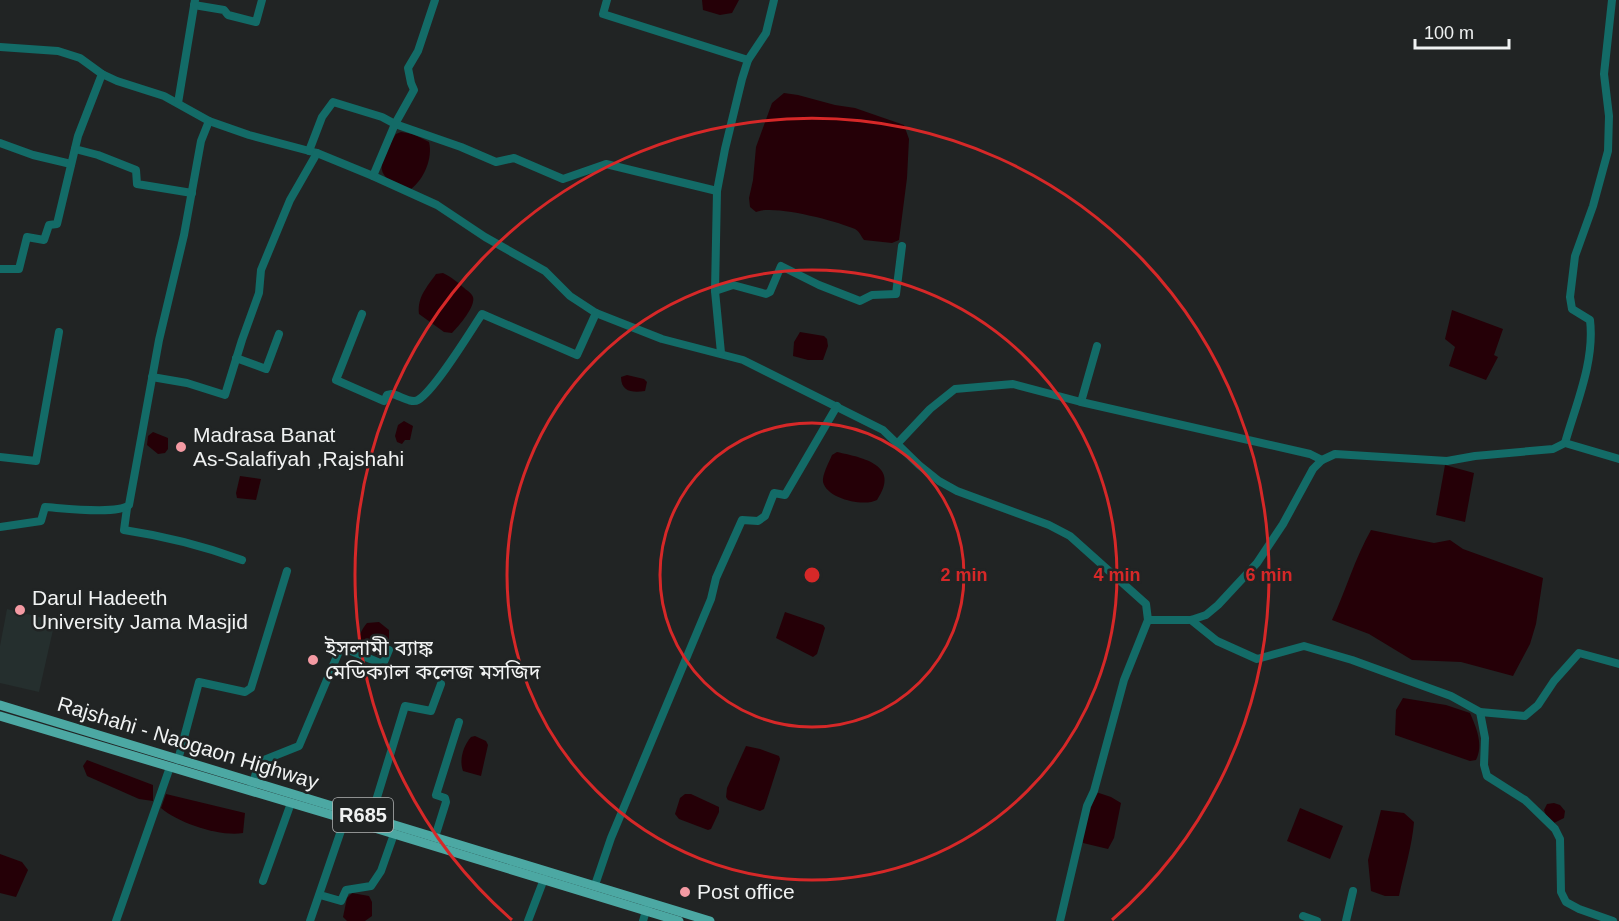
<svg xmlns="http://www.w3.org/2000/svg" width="1619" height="921" font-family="Arial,'Noto Sans Bengali',sans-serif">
<rect width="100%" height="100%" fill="#212424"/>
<!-- built -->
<path fill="#252f2e" d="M 7,609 L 55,621 L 39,692 L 0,683 L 0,646 Z"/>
<!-- water -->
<g fill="#250007">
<path d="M 702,0 L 739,0 L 732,13 L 720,15 L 703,10 Z"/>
<path d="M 784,93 L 798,95 L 835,105 L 855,108 L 904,125 L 909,139 L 907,178 L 899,240 L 892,243 L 864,240 C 861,236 859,231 855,229 C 837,221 773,204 756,212 L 750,207 L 749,198 L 753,180 L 756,147 L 772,103 Z"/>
<path d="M 401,132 L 413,134 L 429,142 C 433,158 424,179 411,189 C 372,179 377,164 396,134 Z"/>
<path d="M 443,273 C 451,277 456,281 463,287 C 466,290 471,292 473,297 C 476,306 459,326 452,333 L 444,332 L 419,314 C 417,297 427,287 436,274 Z"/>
<path d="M 1452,310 L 1503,329 L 1494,355 L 1498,357 L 1486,380 L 1449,366 L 1455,347 L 1445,339 Z"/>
<path d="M 800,332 L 824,336 L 827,339 L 828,346 L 823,360 L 808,360 L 793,356 L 794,342 Z"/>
<path d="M 627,375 L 644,379 L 647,382 L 645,391 C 633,393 621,392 621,377 Z"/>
<path d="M 404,421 L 413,426 L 410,440 L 405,440 L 402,444 L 397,442 L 395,436 L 398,425 Z"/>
<path d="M 153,432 L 168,438 L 168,449 L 165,453 L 158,454 L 147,445 L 148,436 Z"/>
<path d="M 837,452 C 864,458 901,465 877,500 C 864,507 827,499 823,482 C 822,475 829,462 832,455 Z"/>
<path d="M 1445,465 L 1474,473 L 1465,522 L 1436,515 Z"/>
<path d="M 240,476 L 261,479 L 256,500 L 237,498 L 236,493 Z"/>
<path d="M 1371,530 L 1434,543 L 1450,540 L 1463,549 L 1543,578 L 1536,624 L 1530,644 L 1513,676 L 1461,662 L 1412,660 L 1369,634 L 1332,620 C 1346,590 1355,558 1371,530 Z"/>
<path d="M 785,612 L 823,625 L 825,628 L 817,654 L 813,657 L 776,638 Z"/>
<path d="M 379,622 L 389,630 L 389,638 L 381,656 L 359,649 C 356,640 361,630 367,623 Z"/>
<path d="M 1403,698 L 1446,705 L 1470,713 C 1476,727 1484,745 1476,760 L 1470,761 L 1395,735 L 1396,710 Z"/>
<path d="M 475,736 L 486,741 L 488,745 L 481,776 L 463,771 C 459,760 463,746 471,737 Z"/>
<path d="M 746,746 L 760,749 L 779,756 L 780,759 L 764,809 L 760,811 L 728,800 L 726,797 L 727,788 Z"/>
<path d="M 87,760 L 153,785 L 153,801 L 139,799 L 87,776 L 83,766 Z"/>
<path d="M 1096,792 L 1111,797 L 1121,803 L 1114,838 L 1108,849 L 1083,843 L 1082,832 Z"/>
<path d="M 166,794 L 245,813 L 243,833 C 220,837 178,823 161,808 Z"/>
<path d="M 685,794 L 691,794 L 719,807 L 719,812 L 711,829 L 708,830 L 679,819 L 675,814 L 680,798 Z"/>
<path d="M 1554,803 L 1560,805 L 1565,811 L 1564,818 L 1554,823 L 1546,815 L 1544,810 L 1547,804 Z"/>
<path d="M 1300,808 L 1343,826 L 1330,859 L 1287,841 Z"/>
<path d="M 1381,810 L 1404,813 L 1414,822 C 1412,847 1404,871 1399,896 L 1385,896 L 1371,891 L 1368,860 Z"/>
<path d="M 0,854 L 22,862 L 28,870 L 16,897 L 0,893 Z"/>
<path d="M 352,893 L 369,896 L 372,902 L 372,916 L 365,921 L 347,921 L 343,917 L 347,898 Z"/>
</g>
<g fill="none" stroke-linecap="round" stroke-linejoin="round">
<!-- minor -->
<g stroke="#136b67" stroke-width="8">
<path d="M 607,0 L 603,14 L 748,60"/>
<path d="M 194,5 L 224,10 L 228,15 L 256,22 L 262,0"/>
<path d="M 0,47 L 58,51 L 80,58 L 102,74 L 117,81 L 164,96 L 209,121 L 249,135 L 317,153 L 373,176 L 437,205 L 485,237 L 545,271 L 570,296 L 596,313 L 662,339 L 743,360 L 883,430 L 919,465 L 939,481 L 957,491 L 1049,525 L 1070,536 L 1146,604 L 1148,620 L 1124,680 L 1094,791 L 1087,806 L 1060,921"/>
<path d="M 178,103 L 195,0"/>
<path d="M 0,143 L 33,155 L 71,164"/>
<path d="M 75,149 L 98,155 L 136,170 L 137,184 L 192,193"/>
<path d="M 309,151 L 322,117 L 333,102 L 382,117 L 395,124 L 461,147 L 496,162 L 514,158 L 563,179 L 606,164 L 717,191"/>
<path d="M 373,176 L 395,124 L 414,90 L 411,83 L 408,68 L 418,51 L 435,0"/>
<path d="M 0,269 L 19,269 L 27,237 L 44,240 L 49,225 L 57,224 L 78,136 L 102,74"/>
<path d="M 715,291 L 733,285 L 766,294 L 770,292 L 781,266 L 819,285 L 860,301 L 872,295 L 896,294 L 902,246"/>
<path d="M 362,314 L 336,380 L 384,401 L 387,395 L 392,394 C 399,395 411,404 418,400 C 435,390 470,332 482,314 L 577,355 L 596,313"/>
<path d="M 721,353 L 715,291 L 717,191 L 725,149 L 742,79 L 748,60 L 766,33 L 774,0"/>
<path d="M 236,358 L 266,369 L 279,334"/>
<path d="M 152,377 L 187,383 L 225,395 L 242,340 L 259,293 L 261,270 L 290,200 L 317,153"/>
<path d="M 1081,402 L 1097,346"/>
<path d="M 1565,443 C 1576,404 1595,361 1590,320 L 1572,309 L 1570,297 L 1575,256 L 1593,206 L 1608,151 L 1609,116 L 1604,74 L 1612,0"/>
<path d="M 897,444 L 930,409 L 955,389 L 1013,384 L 1081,402 L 1310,454 L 1322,460"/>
<path d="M 0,457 L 36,461 L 59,332"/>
<path d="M 127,508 L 124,530 C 164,536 204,546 242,560"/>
<path d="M 0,527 L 41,521 L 45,507 C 62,508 118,515 129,505 L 159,340 L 184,235 L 201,141 L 209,121"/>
<path d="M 1148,620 L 1191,620 L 1206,615 L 1218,605 L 1257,563 L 1283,524 L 1313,469 L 1322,460 L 1335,454 L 1447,461 L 1475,456 L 1553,449 L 1565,443 L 1619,459"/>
<path d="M 1191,620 L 1217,641 L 1257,659 L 1304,646 L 1352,660 L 1451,696 L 1480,712 L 1485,738 L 1484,765 L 1487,776 L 1525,800 L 1555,829 L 1560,839 L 1561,892 L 1566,902 L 1579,909 L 1613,921"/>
<path d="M 1480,712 L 1525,716 L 1538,705 L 1554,681 L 1579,653 L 1619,664"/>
<path d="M 178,760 L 199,682 L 245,692 L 251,688 L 287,571"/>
<path d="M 252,787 L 259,762 L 299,746 L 340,649 L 344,648 L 380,663 L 384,662 L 389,650"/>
<path d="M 371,817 L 405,706 L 431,711 L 441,684"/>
<path d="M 435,837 L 446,802 L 445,798 L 436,795 L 459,722"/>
<path d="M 263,881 L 291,803"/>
<path d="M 595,885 L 611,838 L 711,599 L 716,578 L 742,520 L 758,521 L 765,516 L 774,493 L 785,495 L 837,406"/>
<path d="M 320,895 L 341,901 L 346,890 L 371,886 L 381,871 L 394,834"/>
<path d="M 1303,916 L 1317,921"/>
<path d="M 116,921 L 170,767"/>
<path d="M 310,921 L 345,819"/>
<path d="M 528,921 L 544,879"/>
<path d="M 643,921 L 647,907"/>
<path d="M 1346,921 L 1353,891"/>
</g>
<!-- major -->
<g stroke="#4ca8a3" stroke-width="9">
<path d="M 0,705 L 710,921"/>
<path d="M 0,716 L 345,819 L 679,921"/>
</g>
</g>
<!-- distance rings -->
<g fill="none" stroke="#d62828" stroke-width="3">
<circle cx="812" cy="575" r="152"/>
<circle cx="812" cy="575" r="305"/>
<path d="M512 920A457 457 0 1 1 1112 920"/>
</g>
<!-- markers -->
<g fill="#f49aa3" stroke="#212424" stroke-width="2">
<circle cx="181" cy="447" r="6"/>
<circle cx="20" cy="610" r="6"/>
<circle cx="313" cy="660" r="6"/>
<circle cx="685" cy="892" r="6"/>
</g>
<g text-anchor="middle" stroke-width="5" stroke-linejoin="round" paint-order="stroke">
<!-- shield labels -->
<rect fill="#212424" stroke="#b2b4b4" stroke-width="1.5" x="333" y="798" width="60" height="34" rx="4.5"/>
<g font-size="20" font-weight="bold" fill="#f0f2f2">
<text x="363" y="822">R685</text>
</g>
<!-- poi labels -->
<g font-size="21" fill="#f0f2f2" stroke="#212424" text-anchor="start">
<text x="193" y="442">Madrasa Banat<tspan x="193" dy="24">As-Salafiyah ,Rajshahi</tspan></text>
<text x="32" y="605">Darul Hadeeth<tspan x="32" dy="24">University Jama Masjid</tspan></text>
<text x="325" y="655">ইসলামী ব্যাঙ্ক<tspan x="325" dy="24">মেডিক্যাল কলেজ মসজিদ</tspan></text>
<text x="697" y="899">Post office</text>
</g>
<!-- street labels -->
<g font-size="21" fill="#f0f2f2" stroke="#212424">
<text transform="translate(188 743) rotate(17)" y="7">Rajshahi - Naogaon Highway</text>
</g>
</g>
<circle cx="812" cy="575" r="9" fill="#d62828" stroke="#212424" stroke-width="3"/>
<g font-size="18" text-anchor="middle" font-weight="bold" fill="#d62828" stroke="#212424" stroke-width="5" stroke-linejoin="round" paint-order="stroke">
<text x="964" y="581">2 min</text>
<text x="1117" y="581">4 min</text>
<text x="1269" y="581">6 min</text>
</g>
<!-- scale -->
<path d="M1415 39v9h94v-9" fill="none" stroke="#f0f2f2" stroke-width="3"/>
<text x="1424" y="39" font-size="18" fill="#f0f2f2" stroke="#212424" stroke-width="4.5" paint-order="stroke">100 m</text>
</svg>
